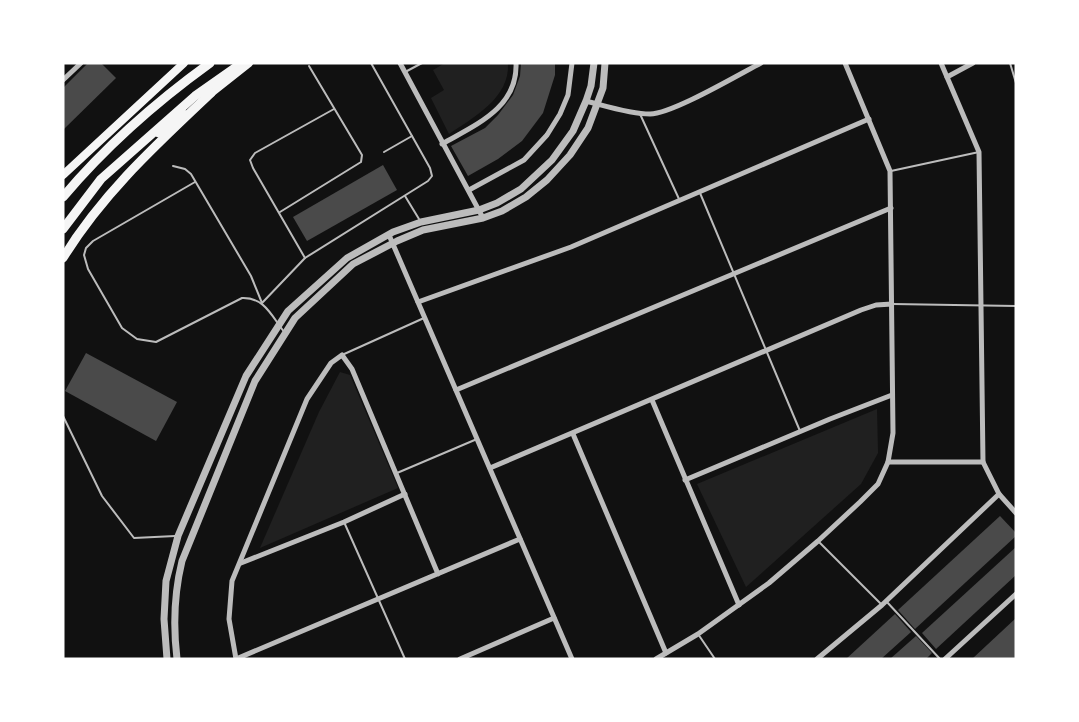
<svg xmlns="http://www.w3.org/2000/svg" width="1079" height="722" font-family="'Nunito Sans',sans-serif">
<rect width="100%" height="100%" fill="#111"/>
<!-- green -->
<g fill="#202020">
<path d="M 445,63 L 508,63 C 510,98 474,117 449,134 L 431,98 L 444,90 L 433,70 Z"/>
<path d="M 340,372 L 350,375 L 398,488 L 260,548 L 319,412 Z"/>
<path d="M 877,409 L 878,453 L 861,484 L 746,587 L 697,484 Z"/>
</g>
<!-- building -->
<g fill="#4a4a4a">
<path d="M 88,63 L 101,63 L 116,78 L 63,130 L 63,88 Z"/>
<path d="M 521,63 L 555,63 L 555,75 L 543,113 L 522,141 L 498,159 L 468,176 L 451,146 L 485,128 L 498,115 L 513,95 L 520,76 Z"/>
<path d="M 383,165 L 397,190 L 307,241 L 293,217 Z"/>
<path d="M 86,353 L 177,402 L 156,441 L 65,391 Z"/>
<path d="M 1000,516 L 1016,533 L 1016,536 L 915,629 L 898,610 Z"/>
<path d="M 1016,547 L 1016,575 L 936,649 L 922,633 Z"/>
<path d="M 895,614 L 911,632 L 881,659 L 846,659 Z"/>
<path d="M 1016,618 L 1016,657 L 1014,659 L 972,659 Z"/>
<path d="M 916,636 L 932,653 L 926,659 L 890,659 Z"/>
</g>
<g fill="none" stroke-linecap="round" stroke-linejoin="round">
<!-- service -->
<g stroke="#bcbcbc" stroke-width="2">
<path d="M 1010,63 L 1016,83"/>
<path d="M 407,71 L 422,63"/>
<path d="M 640,114 L 679,199"/>
<path d="M 384,152 L 412,136"/>
<path d="M 173,166 L 185,169 L 191,174 L 251,276 L 262,303 L 305,258 L 428,181 L 432,176 L 430,168 L 371,63"/>
<path d="M 891,171 L 979,152"/>
<path d="M 195,182 L 93,241 L 86,248 L 84,255 L 88,269 L 122,328 L 137,339 L 156,342 L 242,298 C 265,297 272,317 285,333"/>
<path d="M 700,193 L 800,431"/>
<path d="M 405,196 L 419,219"/>
<path d="M 280,212 L 361,162 L 362,155 L 309,66"/>
<path d="M 305,258 L 253,168 L 250,160 L 255,153 L 334,109"/>
<path d="M 893,304 L 1016,306"/>
<path d="M 342,355 L 424,318"/>
<path d="M 63,416 L 102,496 L 134,538 L 175,536"/>
<path d="M 397,473 L 477,439"/>
<path d="M 344,522 L 405,659"/>
<path d="M 818,541 L 882,605"/>
<path d="M 886,601 L 940,659"/>
<path d="M 698,634 L 715,659"/>
</g>
<!-- minor -->
<g stroke="#bcbcbc" stroke-width="5">
<path d="M 400,63 L 483,218"/>
<path d="M 941,63 L 979,152 L 983,462 L 999,494 L 1016,513"/>
<path d="M 947,77 L 973,63"/>
<path d="M 63,80 L 81,63"/>
<path d="M 586,101 C 606,106 630,114 650,114 C 672,114 738,75 761,63"/>
<path d="M 442,144 C 475,125 518,108 516,63"/>
<path d="M 469,190 L 524,160 L 547,135 L 560,114 L 568,95 L 572,63"/>
<path d="M 389,235 L 572,659"/>
<path d="M 418,302 L 571,247 L 869,119"/>
<path d="M 456,390 L 891,208"/>
<path d="M 652,400 L 739,605"/>
<path d="M 573,434 L 666,653"/>
<path d="M 888,462 L 983,462"/>
<path d="M 490,468 L 861,310 L 876,305 L 892,304"/>
<path d="M 685,480 L 830,419 L 892,395"/>
<path d="M 241,563 L 344,522 L 405,494"/>
<path d="M 438,574 L 352,369 L 342,355 L 331,363 L 307,399 L 232,581 L 229,619 L 236,659 L 520,539"/>
<path d="M 460,659 L 554,618"/>
<path d="M 656,659 L 698,634 L 769,583 L 818,541 L 860,502 L 878,484 L 888,462 L 893,433 L 890,171 L 845,63"/>
<path d="M 817,659 L 882,605 L 999,494"/>
<path d="M 945,659 L 1016,594"/>
</g>
<!-- tertiary -->
<g stroke="#bcbcbc" stroke-width="7">
<path d="M 167,659 L 164,619 L 166,581 L 178,536 L 246,376 L 288,311 L 347,258 L 393,232 L 421,222 L 479,210 L 497,203 L 521,189 L 552,160 L 573,131 L 586,101 L 591,86 L 594,63"/>
<path d="M 177,659 C 173,626 174,594 182,561 L 255,381 L 295,318 L 353,264 L 397,241 L 423,230 L 483,218 L 502,211 L 526,197 L 547,180 L 570,155 L 588,128 L 603,88 L 605,63"/>
</g>
<!-- primary -->
<g stroke="#f5f5f5" stroke-width="8">
<path d="M 206,97 L 249,63"/>
<path d="M 158,133 L 184,114"/>
<path d="M 63,175 L 184,63"/>
</g>
<!-- motorway -->
<g stroke="#f5f5f5" stroke-width="9">
<path d="M 63,197 C 106,146 156,102 210,63"/>
<path d="M 63,229 L 101,179 L 195,96 L 242,63"/>
<path d="M 63,258 C 103,193 157,144 211,93"/>
</g>
</g>
<!-- border -->
<rect width="1079" height="722" fill="none" stroke="#ffffff" stroke-width="129"/>
</svg>
